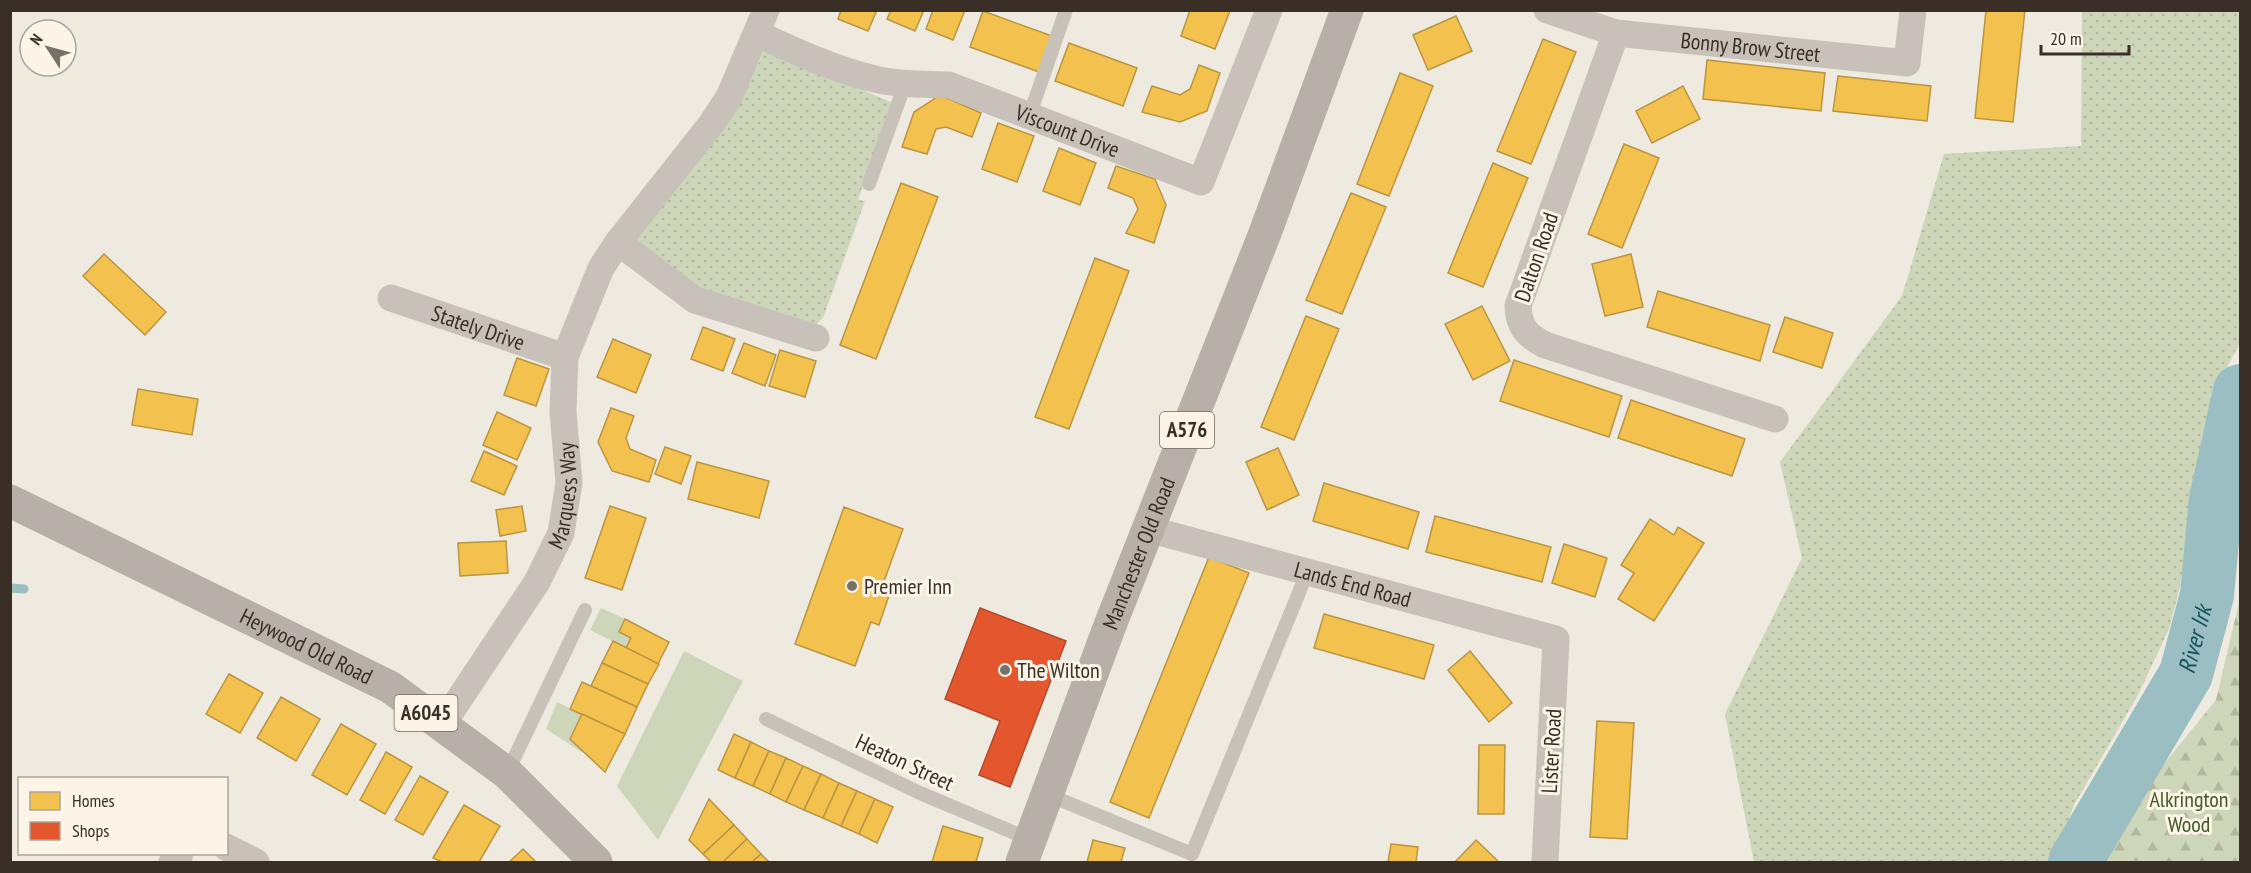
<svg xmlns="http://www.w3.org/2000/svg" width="2251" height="873" font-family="'PT Sans Narrow',sans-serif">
<defs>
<pattern id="grass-dots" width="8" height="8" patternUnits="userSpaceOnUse" patternTransform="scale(1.5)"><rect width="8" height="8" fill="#cdd6b8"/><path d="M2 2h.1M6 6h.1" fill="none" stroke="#b1b89e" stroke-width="1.8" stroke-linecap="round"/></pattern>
<pattern id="forest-firs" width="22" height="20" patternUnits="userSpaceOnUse" patternTransform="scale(1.5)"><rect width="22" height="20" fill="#cdd6b8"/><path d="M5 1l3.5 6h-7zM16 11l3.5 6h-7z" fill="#b1b89e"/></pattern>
</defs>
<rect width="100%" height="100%" fill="#efeae0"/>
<!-- grass -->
<g fill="url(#grass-dots)">
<path d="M 2082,11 L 2240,11 L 2240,343 L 2213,393 L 2202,437 L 2180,587 L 2169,629 L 2138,695 L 2074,805 L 2054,862 L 1754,862 L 1725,714 L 1802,558 L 1780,462 L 1902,296 L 1944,154 L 2081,146 Z"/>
<path d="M 765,49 L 891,102 L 858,200 L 865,201 L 823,318 L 813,327 L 694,289 L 627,240 L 739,105 Z"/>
</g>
<!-- forest -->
<path fill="url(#forest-firs)" d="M 2240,598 L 2240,862 L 2107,862 L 2133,802 L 2216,700 Z"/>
<!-- garden -->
<g fill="#cdd6b8">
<path d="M 601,608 L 625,619 L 619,632 L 631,638 L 626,648 L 590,630 Z"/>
<path d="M 684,651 L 743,681 L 658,840 L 617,786 Z"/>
<path d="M 557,702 L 582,714 L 570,738 L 583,753 L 546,729 Z"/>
</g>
<!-- homes -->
<g fill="#f2c14e" stroke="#ba9542" stroke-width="1.5">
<path d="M 841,10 L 877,10 L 868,31 L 838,19 Z"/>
<path d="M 891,10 L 924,10 L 915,31 L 887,19 Z"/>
<path d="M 933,10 L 965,10 L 953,40 L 926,29 Z"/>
<path d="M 1190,10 L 1230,11 L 1215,49 L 1181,36 Z"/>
<path d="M 1986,10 L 2025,10 L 2013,122 L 1975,118 Z"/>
<path d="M 983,11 L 1052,36 L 1039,72 L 970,47 Z"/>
<path d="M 1456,16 L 1472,51 L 1428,70 L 1413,35 Z"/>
<path d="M 1543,39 L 1576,52 L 1531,164 L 1497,151 Z"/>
<path d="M 1069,43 L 1137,68 L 1123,106 L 1055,81 Z"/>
<path d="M 1707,60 L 1825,73 L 1821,111 L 1703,99 Z"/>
<path d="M 1199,65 L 1220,73 L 1207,111 L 1180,122 L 1142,112 L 1152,86 L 1180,95 L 1190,89 Z"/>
<path d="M 1400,73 L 1433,86 L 1389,196 L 1357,184 Z"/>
<path d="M 1838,76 L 1931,86 L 1927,121 L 1833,111 Z"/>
<path d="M 1683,86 L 1700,119 L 1652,143 L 1636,111 Z"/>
<path d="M 940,95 L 981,113 L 972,137 L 946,127 L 936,129 L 927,154 L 902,147 L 914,112 Z"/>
<path d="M 998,123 L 1034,136 L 1017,182 L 982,169 Z"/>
<path d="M 1624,144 L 1659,158 L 1622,248 L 1588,234 Z"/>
<path d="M 1059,148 L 1096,163 L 1080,205 L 1043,191 Z"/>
<path d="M 1493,163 L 1528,178 L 1483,287 L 1448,273 Z"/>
<path d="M 1116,166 L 1155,179 L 1166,205 L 1154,243 L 1126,233 L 1138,209 L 1133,198 L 1108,188 Z"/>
<path d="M 901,183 L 938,197 L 876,359 L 840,345 Z"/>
<path d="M 1351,193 L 1386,207 L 1342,314 L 1306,300 Z"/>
<path d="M 104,254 L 166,312 L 145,335 L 83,276 Z"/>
<path d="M 1631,254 L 1643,307 L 1605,316 L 1592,264 Z"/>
<path d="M 1095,258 L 1129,271 L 1069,429 L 1035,417 Z"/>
<path d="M 1658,291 L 1770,325 L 1760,361 L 1647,327 Z"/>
<path d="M 1482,306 L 1510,361 L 1473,380 L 1445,324 Z"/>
<path d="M 1306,316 L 1339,329 L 1294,440 L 1261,427 Z"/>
<path d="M 1785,317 L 1833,333 L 1822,368 L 1773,352 Z"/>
<path d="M 703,327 L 735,339 L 723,371 L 691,359 Z"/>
<path d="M 613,339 L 651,355 L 636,393 L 597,377 Z"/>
<path d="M 744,343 L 776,355 L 765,386 L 732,373 Z"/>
<path d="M 780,350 L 816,361 L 805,397 L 769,386 Z"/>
<path d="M 517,358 L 549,369 L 536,406 L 504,395 Z"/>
<path d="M 1514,360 L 1622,396 L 1609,437 L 1500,401 Z"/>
<path d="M 138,389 L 198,399 L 192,435 L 132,425 Z"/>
<path d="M 1631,400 L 1745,439 L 1732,476 L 1618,438 Z"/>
<path d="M 611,408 L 634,416 L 626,438 L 630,449 L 656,460 L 649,482 L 612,471 L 598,442 Z"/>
<path d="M 497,412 L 531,428 L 517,460 L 483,445 Z"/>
<path d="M 665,447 L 691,456 L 681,484 L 655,474 Z"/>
<path d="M 1278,448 L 1299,495 L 1267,510 L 1246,462 Z"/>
<path d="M 484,451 L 517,466 L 504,495 L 471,481 Z"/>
<path d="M 697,462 L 769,481 L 759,518 L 688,499 Z"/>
<path d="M 1324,483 L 1419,512 L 1408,549 L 1313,521 Z"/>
<path d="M 522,506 L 526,531 L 500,536 L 496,510 Z"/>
<path d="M 610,506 L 646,518 L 622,590 L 585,578 Z"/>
<path d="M 844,507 L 903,529 L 883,584 L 892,587 L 879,625 L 871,622 L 855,666 L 795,644 Z"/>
<path d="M 1435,516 L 1551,547 L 1542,582 L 1426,552 Z"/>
<path d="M 1650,519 L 1674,535 L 1678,527 L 1704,543 L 1654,621 L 1618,599 L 1634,573 L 1621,565 Z"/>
<path d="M 506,541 L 508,573 L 460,576 L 458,543 Z"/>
<path d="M 1564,544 L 1607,558 L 1595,597 L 1552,583 Z"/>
<path d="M 1209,557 L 1249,573 L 1149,818 L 1110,802 Z"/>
<path d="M 1324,614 L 1434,645 L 1424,679 L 1314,648 Z"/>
<path d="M 625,619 L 669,642 L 658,664 L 626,648 L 631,638 L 619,632 Z"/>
<path d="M 613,641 L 659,664 L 648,684 L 602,663 Z"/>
<path d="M 1470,651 L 1512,703 L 1489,722 L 1448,670 Z"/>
<path d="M 602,663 L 648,684 L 637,707 L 591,686 Z"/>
<path d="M 229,674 L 263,693 L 240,733 L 206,714 Z"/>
<path d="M 582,682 L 637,707 L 625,734 L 570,709 Z"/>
<path d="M 281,697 L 320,719 L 296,761 L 257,738 Z"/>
<path d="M 582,714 L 625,734 L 605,772 L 570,739 Z"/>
<path d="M 1597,721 L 1634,723 L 1627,839 L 1590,837 Z"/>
<path d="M 341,724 L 376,744 L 347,795 L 312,775 Z"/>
<path d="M 734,734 L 751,742 L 735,778 L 718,770 Z"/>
<path d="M 751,742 L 769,751 L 753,786 L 735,778 Z"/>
<path d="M 1479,745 L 1505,745 L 1504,814 L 1478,814 Z"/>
<path d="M 769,751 L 786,758 L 770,794 L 753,786 Z"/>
<path d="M 386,752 L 412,767 L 385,814 L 360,800 Z"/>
<path d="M 786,758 L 803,766 L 786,802 L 770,794 Z"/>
<path d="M 803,766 L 821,774 L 804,810 L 786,802 Z"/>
<path d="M 821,774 L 839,783 L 823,818 L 804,810 Z"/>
<path d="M 420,776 L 448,792 L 423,835 L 395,820 Z"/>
<path d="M 839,783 L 857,791 L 841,826 L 823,818 Z"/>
<path d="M 857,791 L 875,799 L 859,834 L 841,826 Z"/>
<path d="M 709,799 L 734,825 L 703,854 L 689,840 Z"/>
<path d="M 875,799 L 893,807 L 877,843 L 859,834 Z"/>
<path d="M 464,805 L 500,826 L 479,862 L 442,862 L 433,858 Z"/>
<path d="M 734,825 L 747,839 L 723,862 L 711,862 L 703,854 Z"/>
<path d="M 943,826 L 983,838 L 976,862 L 932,862 Z"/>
<path d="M 747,839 L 761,854 L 752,862 L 723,862 Z"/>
<path d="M 1093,840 L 1125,848 L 1121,862 L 1087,862 Z"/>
<path d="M 1476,840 L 1499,862 L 1455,862 Z"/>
<path d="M 1391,844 L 1418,847 L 1416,862 L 1388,862 Z"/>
<path d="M 523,849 L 536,862 L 509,862 Z"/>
<path d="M 761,854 L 769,862 L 752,862 Z"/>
</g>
<!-- shops -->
<path fill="#e4572e" stroke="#b14b2c" stroke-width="1.5" d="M 980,608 L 1066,641 L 1010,787 L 979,775 L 1000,721 L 945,699 Z"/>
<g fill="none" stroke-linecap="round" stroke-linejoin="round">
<!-- stream -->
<path stroke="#9abec2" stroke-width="9" d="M 10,588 L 24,589"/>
<!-- river -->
<path stroke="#9abec2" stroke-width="54" id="s1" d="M 2075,862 L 2186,674 L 2207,595 L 2216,499 L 2240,391"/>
<!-- service -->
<g stroke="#c8c1b9" stroke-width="14">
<path d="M 1030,114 L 1066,10"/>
<path d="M 869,184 L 905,84"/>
<path d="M 766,719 L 920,793 L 1029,839"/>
<path d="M 507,773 L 585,610"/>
<path d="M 1046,794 L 1192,854 L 1307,573"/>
</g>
<!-- minor -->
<g stroke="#c8c1b9" stroke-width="27">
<path id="s2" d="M 1547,10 L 1616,33 L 1907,63 L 1913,10"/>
<path d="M 1616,33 L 1518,306 C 1519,327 1526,335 1545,345 L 1775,419"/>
<path id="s3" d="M 758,34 C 796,52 838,71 879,80 C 902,85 926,84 949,85 L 1201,182 L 1269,10"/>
<path d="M 618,242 L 712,123 L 729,97 L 766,10"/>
<path id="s4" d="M 391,298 L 565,357"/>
<path id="s5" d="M 1148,529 L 1556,639 L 1545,862"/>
<path id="s6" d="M 442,725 L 537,582 L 561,533 L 569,483 L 563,412 L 565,357 L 601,268 L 618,242 L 695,300 L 816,338"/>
<path d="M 226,847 L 256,862"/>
<path d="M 172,862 L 180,854"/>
</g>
<!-- primary -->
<g stroke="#b7b0a8" stroke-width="33">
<path id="s7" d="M 10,501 L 390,687 L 507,773 L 596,862"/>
<path id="s8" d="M 1022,862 L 1109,628 L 1265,233 L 1347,10"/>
</g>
</g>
<!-- markers -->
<g fill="#797068" stroke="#fbf4e7" stroke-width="2">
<circle cx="852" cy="586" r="6"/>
<circle cx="1005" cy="670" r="6"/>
</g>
<g text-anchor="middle" stroke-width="6" stroke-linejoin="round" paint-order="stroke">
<!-- shield labels -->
<g fill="#fbf4e7" stroke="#736a61" stroke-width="1.5">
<rect x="1160" y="412" width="54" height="36" rx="4.5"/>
<rect x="394.5" y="695" width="63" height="36" rx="4.5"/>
</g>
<g font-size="21" font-weight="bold" fill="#392f27">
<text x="1187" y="437">A576</text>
<text x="426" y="720">A6045</text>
</g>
<!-- street labels -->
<g font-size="22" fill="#392f27" stroke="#fbf4e7">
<text dy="8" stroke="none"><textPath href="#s2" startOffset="208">Bonny Brow Street</textPath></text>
<text dy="8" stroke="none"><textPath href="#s3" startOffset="327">Viscount Drive</textPath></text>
<text transform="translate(1536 257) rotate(-71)" y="8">Dalton Road</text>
<text dy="8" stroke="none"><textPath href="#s4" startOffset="92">Stately Drive</textPath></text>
<text dy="8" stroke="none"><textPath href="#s6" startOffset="264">Marquess Way</textPath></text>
<text dy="8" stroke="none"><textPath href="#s8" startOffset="330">Manchester Old Road</textPath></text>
<text dy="8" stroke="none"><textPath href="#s5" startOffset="212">Lands End Road</textPath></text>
<text dy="8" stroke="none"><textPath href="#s7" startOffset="330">Heywood Old Road</textPath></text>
<text transform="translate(1551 751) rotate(-87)" y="8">Lister Road</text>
<text transform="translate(905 762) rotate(25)" y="8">Heaton Street</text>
</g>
<!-- poi labels -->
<g font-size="22" fill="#392f27" stroke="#fbf4e7" text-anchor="start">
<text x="864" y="594">Premier Inn</text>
<text x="1017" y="678">The Wilton</text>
</g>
<!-- park labels -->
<g font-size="22" fill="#425a28" stroke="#fbf4e7">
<text x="2189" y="807">Alkrington<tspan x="2189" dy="25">Wood</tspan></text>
</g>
<!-- water labels -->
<g font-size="24" font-style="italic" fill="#17535f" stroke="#fbf4e7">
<text dy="8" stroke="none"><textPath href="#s1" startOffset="254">River Irk</textPath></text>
</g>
</g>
<!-- border -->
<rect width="2251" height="873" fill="none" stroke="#392f27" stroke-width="24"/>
<!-- legend -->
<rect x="18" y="777" width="210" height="78" fill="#fbf4e7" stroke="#ada59a" stroke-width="1.5"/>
<rect x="30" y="792" width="30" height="18" fill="#f2c14e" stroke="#ada59a" stroke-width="1.5"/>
<text x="72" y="807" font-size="18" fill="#392f27">Homes</text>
<rect x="30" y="822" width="30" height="18" fill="#e4572e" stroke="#ada59a" stroke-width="1.5"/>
<text x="72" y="837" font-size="18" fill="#392f27">Shops</text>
<!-- north arrow -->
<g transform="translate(48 48) rotate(306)"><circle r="28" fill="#fbf4e7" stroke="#ada59a" stroke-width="1.5"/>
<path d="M0-4.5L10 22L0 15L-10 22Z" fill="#797068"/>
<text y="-9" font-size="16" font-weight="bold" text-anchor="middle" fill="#392f27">N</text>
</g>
<!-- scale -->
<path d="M2041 45v9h88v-9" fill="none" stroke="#392f27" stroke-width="3"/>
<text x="2050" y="45" font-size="18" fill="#392f27" stroke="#fbf4e7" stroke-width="4.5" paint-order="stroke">20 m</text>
</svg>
